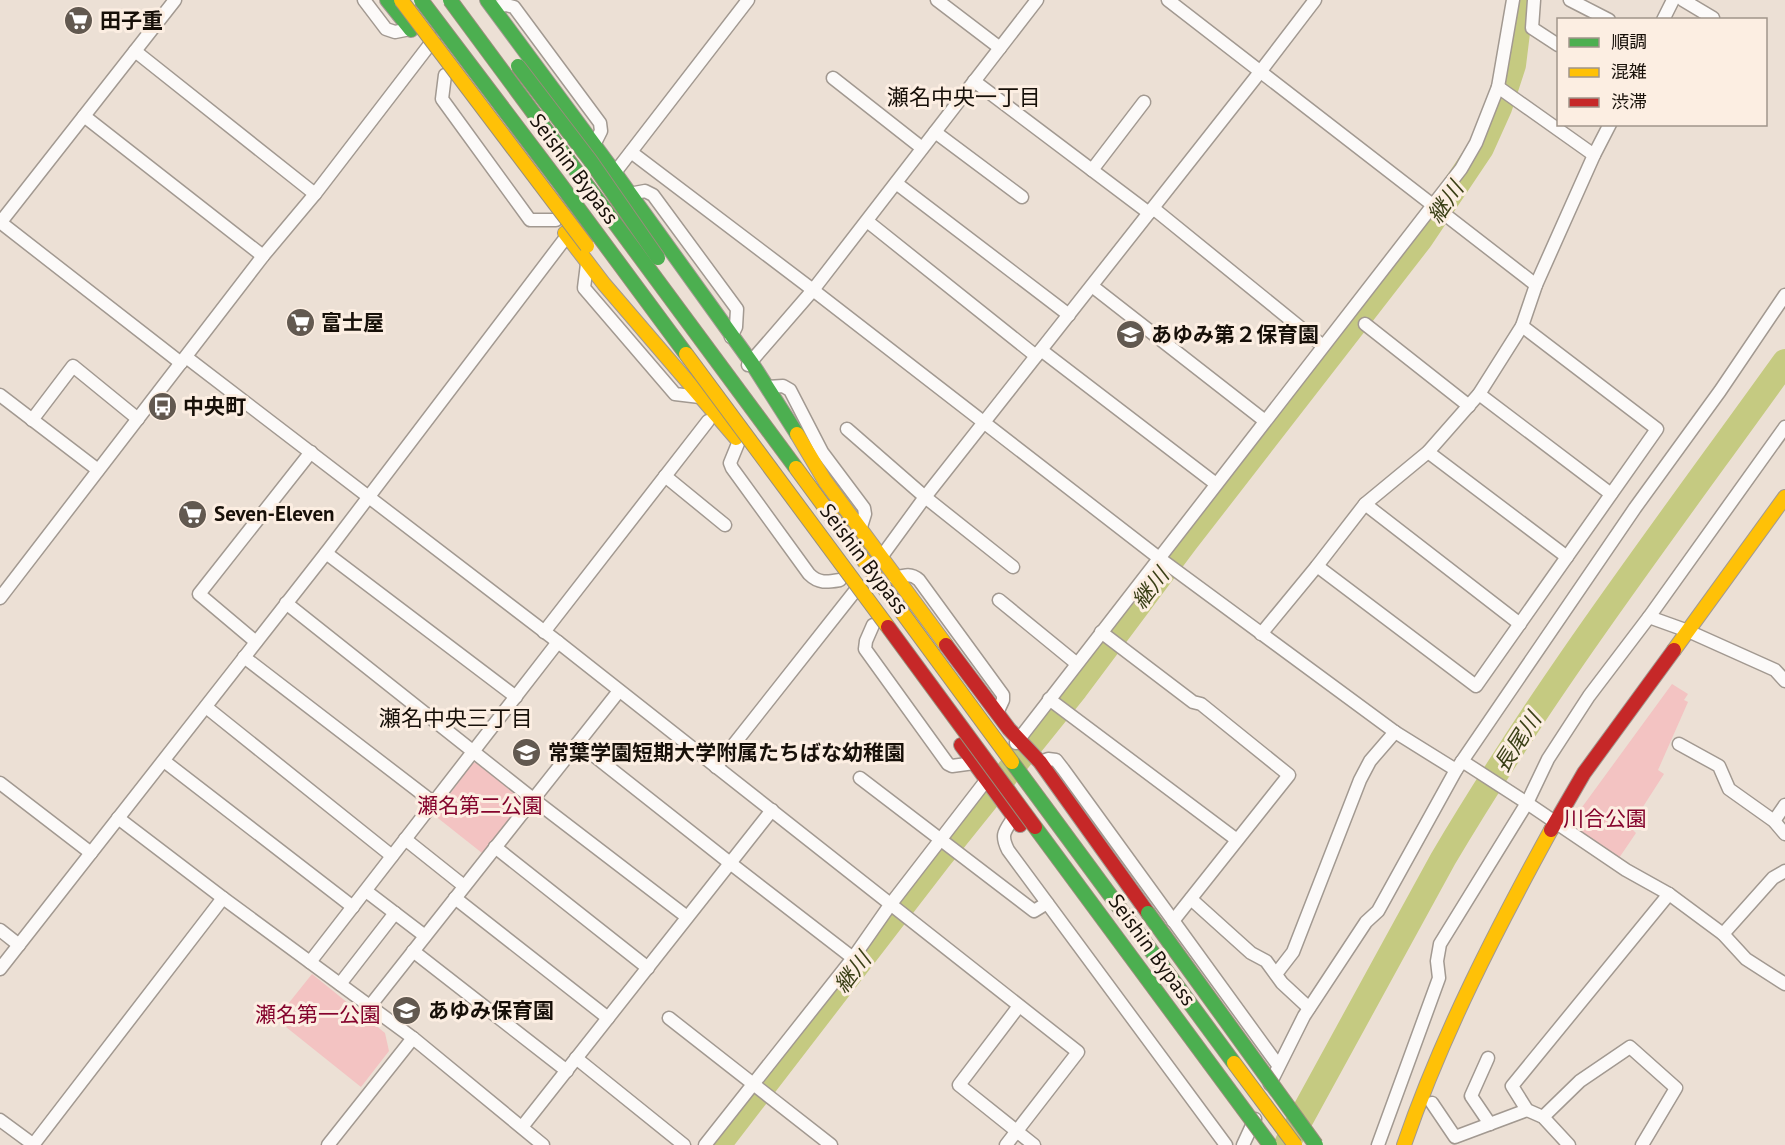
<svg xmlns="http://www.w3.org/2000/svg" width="1785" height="1145" font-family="'PT Sans','Noto Sans JP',sans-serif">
<rect width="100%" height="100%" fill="#ece0d5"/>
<!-- green -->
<g fill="#f3c3c2">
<path d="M 1672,684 L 1688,694 L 1684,700 L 1688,702 L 1658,770 L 1664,774 L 1630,827 L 1636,833 L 1619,858 L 1569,825 Z"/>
<path d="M 479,762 L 521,794 L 523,802 L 482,853 L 434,815 L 473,763 Z"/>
<path d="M 312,974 L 385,1033 L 389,1051 L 361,1087 L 276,1019 Z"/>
</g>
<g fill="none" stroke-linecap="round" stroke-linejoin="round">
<!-- river -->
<g stroke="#c5ca81" stroke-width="26">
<path d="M 1288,1142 L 1443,859 C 1545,686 1668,525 1785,362"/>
<path d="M 718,1145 L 939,858 L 1075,689 L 1185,542 L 1420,239 L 1481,148 L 1499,108 L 1513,65 L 1521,0"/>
</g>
<defs>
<g id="street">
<path d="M 364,0 L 386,29 L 395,32 L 410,29"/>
<path d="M 937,0 L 1000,48"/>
<path d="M 1168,0 L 1536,285"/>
<path d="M 1534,0 L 1532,28 L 1558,45"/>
<path d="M 1570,0 L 1609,20"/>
<path d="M 1683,0 L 1713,18"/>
<path d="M 492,7 L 506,5 L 514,7 L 600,123 L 601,131 L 594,145"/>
<path d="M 1663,20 L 1673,0"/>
<path d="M 135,51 L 315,194"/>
<path d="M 445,75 L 442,99 L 530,220 L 556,220"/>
<path d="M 833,78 L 922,148"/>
<path d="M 974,81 L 1149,213"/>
<path d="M 1498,87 L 1594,155"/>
<path d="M 84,116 L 263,256"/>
<path d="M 935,132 L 1022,197"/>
<path d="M 631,152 L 813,290 L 1159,558 L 1395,732 L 1456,770"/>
<path d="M 1092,170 L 1144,102"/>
<path d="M 613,175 L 748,0"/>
<path d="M 896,183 L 1069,315"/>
<path d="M 629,194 L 645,191 L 653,195 L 737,309 L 736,327 L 731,337"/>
<path d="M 1153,208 L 1323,346"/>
<path d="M 867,221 L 1036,356"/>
<path d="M 0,222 L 181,363"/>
<path d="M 0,223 L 175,0"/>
<path d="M 587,264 L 584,288 L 675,394 L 700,397"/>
<path d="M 1092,286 L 1265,421"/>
<path d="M 1365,324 L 1469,406"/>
<path d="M 1041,350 L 1216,484"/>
<path d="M 186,357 L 558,642 L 1078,1052 L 1006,1145"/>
<path d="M 748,365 L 813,290 L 1037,0"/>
<path d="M 767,387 L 783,386 L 790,390 L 822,452 L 864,508 L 865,514 L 860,530"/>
<path d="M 1479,394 L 1611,494"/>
<path d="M 0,395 L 98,470"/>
<path d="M 32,420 L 73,366 L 138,419"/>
<path d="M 847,429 L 925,497 L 1013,567"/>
<path d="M 739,441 L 730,463 L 732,468 L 809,574 C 819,584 828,582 840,580"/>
<path d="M 1428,452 L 1567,557"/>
<path d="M 665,476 L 725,525"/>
<path d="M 1365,504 L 1520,624"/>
<path d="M 326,553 L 516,697"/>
<path d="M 879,560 L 925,497 L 1260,72 L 1315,0"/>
<path d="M 1317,566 L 1476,686 L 1657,429 L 1522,326"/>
<path d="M 895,578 C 905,575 911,573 919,580 L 1003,695 L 1003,700 L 997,713"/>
<path d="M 0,598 L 263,256 L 315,194 L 434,39"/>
<path d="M 999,600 L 1076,663"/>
<path d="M 286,603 L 533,799 L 687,917"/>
<path d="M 1649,617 L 1688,631 L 1775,670 L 1785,681"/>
<path d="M 873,625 L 866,641 L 865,649 L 948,764 L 952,766 L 974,763"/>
<path d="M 544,632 L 708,421"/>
<path d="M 1101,632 L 1193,702 L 1201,704 L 1289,775 L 1173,921"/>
<path d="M 1261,634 L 1317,566 L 1365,504 L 1428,452 L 1479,394 L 1522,326 L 1536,285 L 1594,155 L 1610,124"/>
<path d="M 256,642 L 199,594 L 311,452"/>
<path d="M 244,657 L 434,803"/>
<path d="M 1049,699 L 1237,840"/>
<path d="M 206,707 L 392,856"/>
<path d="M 578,743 L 730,863 L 853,958"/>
<path d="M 1016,743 L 1461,169 L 1476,143 L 1498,87 L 1513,0"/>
<path d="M 1679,744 L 1719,766 L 1729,789 L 1774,821 L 1785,834"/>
<path d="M 164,761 L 353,907"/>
<path d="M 1462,761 L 1527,803 L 1626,870 L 1669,894 L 1723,934 L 1746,959 L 1785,984"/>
<path d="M 1040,762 L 1048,759 L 1056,760 L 1063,769 L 1278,1065"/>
<path d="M 716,767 L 859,586"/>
<path d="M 860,778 L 1034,911 L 1047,903"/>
<path d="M 0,783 L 91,853"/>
<path d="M 1014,817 C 1005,831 1000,834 1008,850 L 1226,1145"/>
<path d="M 118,818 L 223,898 L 413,1038 L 543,1145"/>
<path d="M 1774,821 L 1785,805"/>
<path d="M 405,839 L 464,886"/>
<path d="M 495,847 L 648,968"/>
<path d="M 366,891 L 425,936"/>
<path d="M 455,898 L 608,1018"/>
<path d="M 1191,899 L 1251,953 L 1266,961 L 1282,983 L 1309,1008"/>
<path d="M 0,930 L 19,945"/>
<path d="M 1723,934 L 1773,878 L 1785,871"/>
<path d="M 413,951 L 567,1071"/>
<path d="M 310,962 L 558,642"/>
<path d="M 0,969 L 326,553 L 570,232"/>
<path d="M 1276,974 L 1293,952 L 1360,780 L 1370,761 L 1395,732"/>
<path d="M 340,984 L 395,913"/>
<path d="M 370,1006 L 619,691"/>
<path d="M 1019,1006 L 959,1085 L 1034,1145"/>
<path d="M 669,1018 L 831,1145"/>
<path d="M 576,1058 L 684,1145"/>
<path d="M 1488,1058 L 1471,1096 L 1490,1124"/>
<path d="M 1270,1084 L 1304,1016 L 1366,922 L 1378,911 L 1456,770 L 1635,508 L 1720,391 L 1785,295"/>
<path d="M 1432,1103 L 1455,1137 L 1527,1110"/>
<path d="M 1543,1117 L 1580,1081 L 1630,1047 L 1676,1088 L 1642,1145"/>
<path d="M 0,1120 L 34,1145"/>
<path d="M 522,1127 L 772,810"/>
<path d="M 33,1145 L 223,898"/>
<path d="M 328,1145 L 413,1038"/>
<path d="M 705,1145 L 853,958 L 890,905 L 988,778"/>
<path d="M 1243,1145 L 1255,1119"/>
<path d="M 1378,1145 L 1439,978 L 1437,961 L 1440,944 L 1527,803 L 1548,759 L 1589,696 L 1649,617 L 1785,427"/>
<path d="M 1569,1145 L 1543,1117 L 1527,1110 L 1512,1086 L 1669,894"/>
</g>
<g id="fast">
<path d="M 387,0 L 411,30"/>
<path d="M 487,0 L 615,173 L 751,362 L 797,434"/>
</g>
<g id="slow">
<path d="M 565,233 L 604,284 L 736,438"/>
<path d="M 797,434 L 825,481 L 946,645"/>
<path d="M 1674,650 L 1785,497"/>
<path d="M 1404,1145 C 1442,1035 1495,932 1551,830"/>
</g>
<g id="jam">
<path d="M 946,645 L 1009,729 L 1040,762 L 1148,913"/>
<path d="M 961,745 L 1020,825"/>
<path d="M 1551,830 L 1584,773 L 1674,650"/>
</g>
</defs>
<!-- street casing -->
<use href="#street" stroke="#a29991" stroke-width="15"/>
<!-- fast casing -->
<use href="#fast" stroke="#a29991" stroke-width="16"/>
<!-- slow casing -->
<use href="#slow" stroke="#a29991" stroke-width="16"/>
<!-- jam casing -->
<use href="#jam" stroke="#a29991" stroke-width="16"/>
<!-- street -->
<use href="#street" stroke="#fcfaf9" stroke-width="12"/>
<!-- fast -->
<use href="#fast" stroke="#4caf50" stroke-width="14"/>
<!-- slow -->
<use href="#slow" stroke="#ffc107" stroke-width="14"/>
<!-- jam -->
<use href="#jam" stroke="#c62828" stroke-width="14"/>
<defs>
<g id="fast-bridge">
<path d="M 421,0 L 558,181 L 686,354"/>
<path d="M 450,0 L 796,468"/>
<path d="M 518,66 L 590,160 L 658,258"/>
<path d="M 1012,762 L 1234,1063"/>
<path d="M 1035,827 L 1270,1145"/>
<path d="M 1148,913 L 1316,1145"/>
</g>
<g id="slow-bridge">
<path d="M 401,0 L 587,246"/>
<path d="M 686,354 L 888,627"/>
<path d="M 796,468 L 1012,762"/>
<path d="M 1234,1063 L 1295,1145"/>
</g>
<path id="jam-bridge" d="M 888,627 L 1035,827"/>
</defs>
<!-- fast-bridge casing -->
<use href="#fast-bridge" stroke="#988e7b" stroke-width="16" stroke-linecap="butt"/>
<!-- slow-bridge casing -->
<use href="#slow-bridge" stroke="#988e7b" stroke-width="16" stroke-linecap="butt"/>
<!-- jam-bridge casing -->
<use href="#jam-bridge" stroke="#988e7b" stroke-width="16" stroke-linecap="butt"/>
<!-- fast-bridge -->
<use href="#fast-bridge" stroke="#4caf50" stroke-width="14"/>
<!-- slow-bridge -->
<use href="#slow-bridge" stroke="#ffc107" stroke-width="14"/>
<!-- jam-bridge -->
<use href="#jam-bridge" stroke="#c62828" stroke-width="14"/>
</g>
<!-- icons -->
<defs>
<symbol id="supermarket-disc" viewBox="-11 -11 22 22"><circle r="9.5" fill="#625950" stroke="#fceee2"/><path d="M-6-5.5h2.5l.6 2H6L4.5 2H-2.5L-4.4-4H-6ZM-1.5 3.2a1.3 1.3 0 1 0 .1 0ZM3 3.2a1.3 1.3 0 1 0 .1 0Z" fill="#fff"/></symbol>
<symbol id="school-disc" viewBox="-11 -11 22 22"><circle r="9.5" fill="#625950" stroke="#fceee2"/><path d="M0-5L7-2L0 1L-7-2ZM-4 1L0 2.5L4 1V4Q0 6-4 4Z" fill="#fff"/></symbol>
<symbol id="bus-disc" viewBox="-11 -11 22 22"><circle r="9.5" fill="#625950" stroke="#fceee2"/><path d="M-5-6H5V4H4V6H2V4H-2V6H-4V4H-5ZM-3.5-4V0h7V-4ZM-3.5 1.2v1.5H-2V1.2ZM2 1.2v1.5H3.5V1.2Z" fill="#fff"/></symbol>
</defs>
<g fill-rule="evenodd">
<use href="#supermarket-disc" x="62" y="4" width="33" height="33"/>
<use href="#supermarket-disc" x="284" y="306" width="33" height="33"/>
<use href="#school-disc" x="1114" y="318" width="33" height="33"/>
<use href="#bus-disc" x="146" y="390" width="33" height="33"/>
<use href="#supermarket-disc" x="176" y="498" width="33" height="33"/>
<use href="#school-disc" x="510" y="736" width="33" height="33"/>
<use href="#school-disc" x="390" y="994" width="33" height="33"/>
</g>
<g text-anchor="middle" stroke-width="6" stroke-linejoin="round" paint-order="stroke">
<!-- poi labels -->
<g font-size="21" font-weight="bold" fill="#171009" stroke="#fceee2" text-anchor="start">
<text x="100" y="28">田子重</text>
<text x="321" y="330">富士屋</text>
<text x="1151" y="342">あゆみ第２保育園</text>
<text x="183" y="414">中央町</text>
<text x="214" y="521">Seven-Eleven</text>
<text x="548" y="760">常葉学園短期大学附属たちばな幼稚園</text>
<text x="428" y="1018">あゆみ保育園</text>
</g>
<!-- street labels -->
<g font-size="21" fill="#171009" stroke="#fceee2">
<text transform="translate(574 169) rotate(53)" y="7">Seishin Bypass</text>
<text transform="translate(864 559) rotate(53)" y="7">Seishin Bypass</text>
<text transform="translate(1152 950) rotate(54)" y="7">Seishin Bypass</text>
</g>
<!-- park labels -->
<g font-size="21" fill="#85042d" stroke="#fceee2">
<text x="480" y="813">瀬名第二公園</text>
<text x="1605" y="826">川合公園</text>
<text x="318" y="1022">瀬名第一公園</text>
</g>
<!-- neighbourhood labels -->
<g font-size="22" fill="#171009" stroke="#fceee2">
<text x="964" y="105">瀬名中央一丁目</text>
<text x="456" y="726">瀬名中央三丁目</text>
</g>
<!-- water labels -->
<g font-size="22" font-style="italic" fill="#3b4017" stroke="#fceee2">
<text transform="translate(1445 202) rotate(-56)" y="8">継川</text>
<text transform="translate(1150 588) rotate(-52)" y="8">継川</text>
<text transform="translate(1517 742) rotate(-57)" y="8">長尾川</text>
<text transform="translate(852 972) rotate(-52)" y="8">継川</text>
</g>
</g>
<!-- legend -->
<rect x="1557" y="18" width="210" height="108" fill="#fceee2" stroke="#a0958b" stroke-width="1.5"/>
<rect x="1569" y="38" width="30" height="9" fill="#4caf50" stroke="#a0958b" stroke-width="1.5"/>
<text x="1611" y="48" font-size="18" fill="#171009">順調</text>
<rect x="1569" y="68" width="30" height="9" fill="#ffc107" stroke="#a0958b" stroke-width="1.5"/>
<text x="1611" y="78" font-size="18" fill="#171009">混雑</text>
<rect x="1569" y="98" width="30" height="9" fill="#c62828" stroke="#a0958b" stroke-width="1.5"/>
<text x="1611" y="108" font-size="18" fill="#171009">渋滞</text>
</svg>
